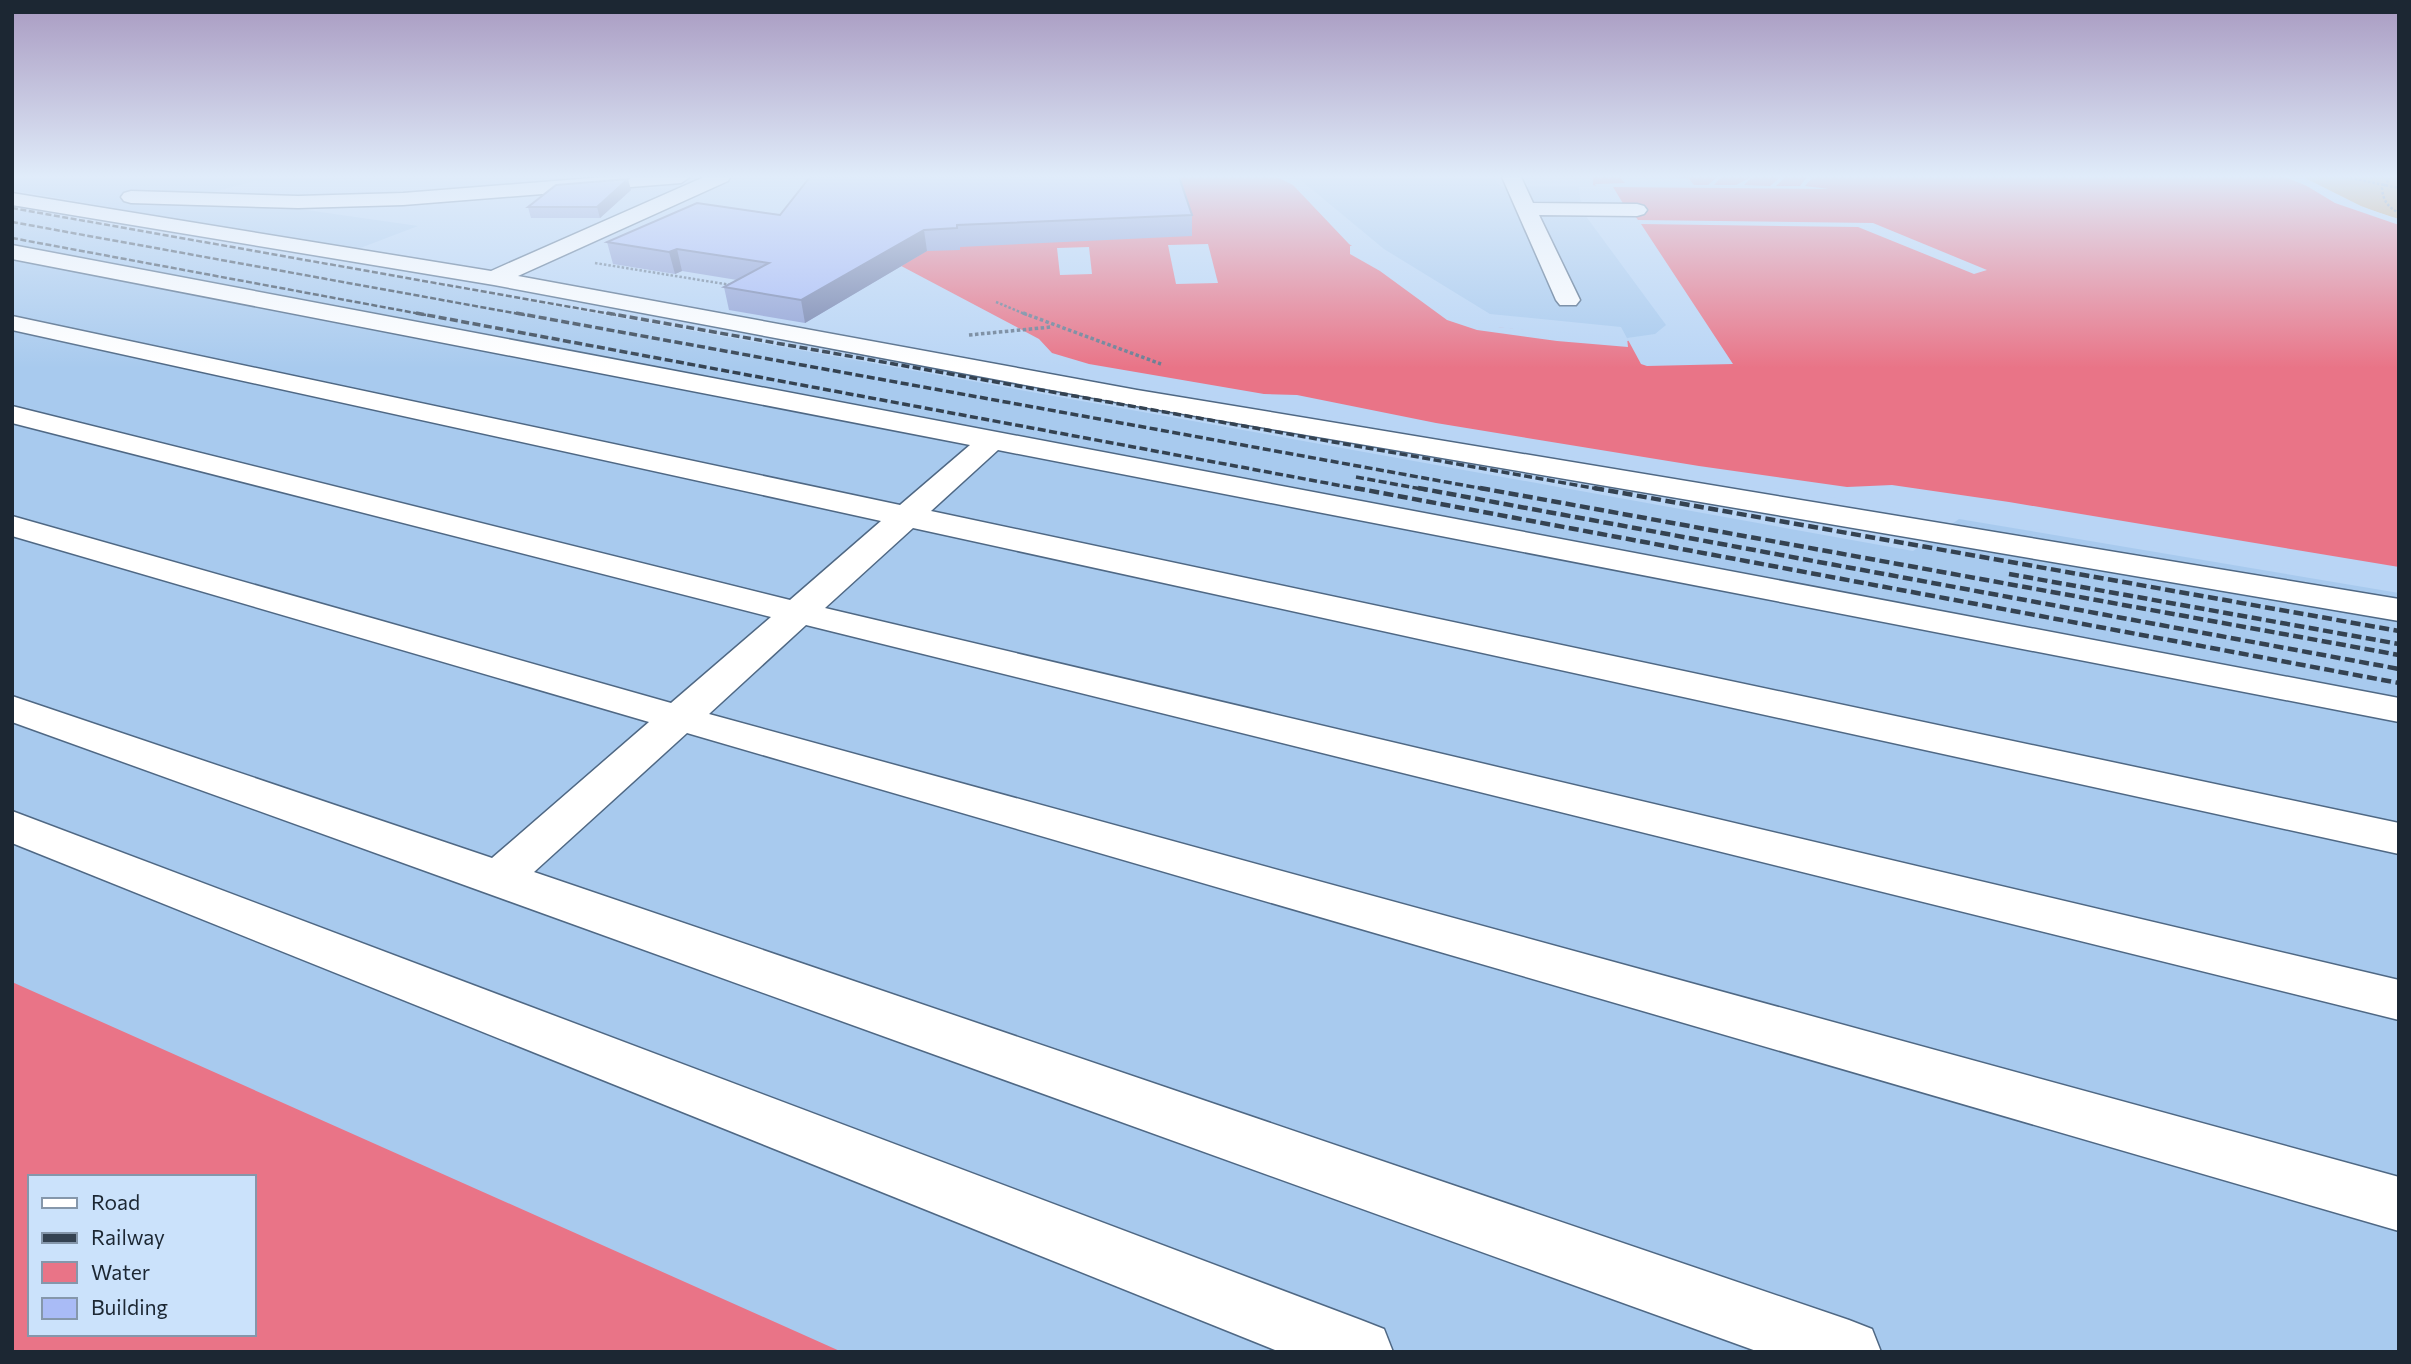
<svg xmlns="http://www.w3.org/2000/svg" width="2411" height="1364" font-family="Commissioner,sans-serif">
<rect width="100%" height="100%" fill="#b9d5f5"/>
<!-- built -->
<g fill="#a8caee">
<path d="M 12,177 L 423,177 L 255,181 L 202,195 L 418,226 L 355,250 L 12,190 Z"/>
<path d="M 1297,177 L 1493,177 L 1501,187 L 1611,186 L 1635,216 L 1733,364 L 1641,364 L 1621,327 L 1490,314 L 1384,249 Z"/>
<path d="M 12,208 L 1913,551 L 1959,519 L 2399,593 L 2399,1352 L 840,1352 L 12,983 Z"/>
</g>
<!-- green -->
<path fill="#ca9d66" d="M 2303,177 L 2399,177 L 2399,220 L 2361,206 Z"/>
<!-- water -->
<g fill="#e97487" fill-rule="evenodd">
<path d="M 899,177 L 1277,177 L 1293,185 L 1349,244 L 1401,277 L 1447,316 L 1475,325 L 1627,341 L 1656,337 L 1671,326 L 1586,177 L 2285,177 L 2399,223 L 2399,582 L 1063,364 L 880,268 Z"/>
<path d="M 12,982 L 842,1352 L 12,1352 ZM 30,1177 L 254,1177 L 254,1334 L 30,1334 Z"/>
</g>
<!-- pier -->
<g fill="#b9d5f5">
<path d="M 1581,177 L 1593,177 L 1593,185 L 1596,186 L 1595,184 L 1625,183 L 1620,177 L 1688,178 L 1694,185 L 1708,185 L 1717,177 L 1721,177 L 1714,185 L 1736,185 L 1752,177 L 1744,185 L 1770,186 L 1781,177 L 1784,178 L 1776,186 L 1800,186 L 1807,177 L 1812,178 L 1805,186 L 1829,189 L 1613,187 L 1624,205 L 1581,204 L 1578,182 Z"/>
<path d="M 2292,177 L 2358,206 L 2399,219 L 2399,225 L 2335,203 Z"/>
<path d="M 1585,215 L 1635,216 L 1638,220 L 1873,223 L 1987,270 L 1974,274 L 1858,227 L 1641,224 L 1733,364 L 1647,366 L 1641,364 L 1627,338 L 1628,347 L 1557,341 L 1477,330 L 1447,320 L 1380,271 L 1350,254 L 1350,246 L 1357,245 L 1403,274 L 1449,313 L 1476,322 L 1498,327 L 1627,338 L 1655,334 L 1666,325 Z"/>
<path d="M 1208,244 L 1218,283 L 1176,284 L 1168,245 Z"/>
<path d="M 1089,247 L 1092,274 L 1060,275 L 1057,248 Z"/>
<path d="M 888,259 L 1039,339 L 1052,353 L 1089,364 L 1264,394 L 1297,395 L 1436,423 L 1699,466 L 1847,487 L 1892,485 L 2009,502 L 2399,567 L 2399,586 L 1504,446 L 1101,375 L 1046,361 L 1028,353 L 880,268 Z"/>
</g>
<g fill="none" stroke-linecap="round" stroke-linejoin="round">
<defs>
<g id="minor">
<path d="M 604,177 L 690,177 L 681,183 L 403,205 L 298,208 L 131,203 L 124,201 L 121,197 L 124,193 L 131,191 L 298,196 L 403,193 Z"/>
<path d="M 704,177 L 730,177 L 728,181 L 518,276 L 1137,390 L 2399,599 L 2399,621 L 1137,406 L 494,285 L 12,205 L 12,193 L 491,271 Z"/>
<path d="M 1502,177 L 1521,177 L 1533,203 L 1637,204 L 1644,206 L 1647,210 L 1644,214 L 1637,216 L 1539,215 L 1580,300 L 1576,305 L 1560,305 L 1556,300 Z"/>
<path d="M 12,245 L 2399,698 L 2399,722 L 998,450 L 931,511 L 2399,823 L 2399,854 L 913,528 L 825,608 L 2399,980 L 2399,1020 L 806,625 L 709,714 L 2399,1177 L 2399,1231 L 687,733 L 534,872 L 1849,1320 L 1872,1329 L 1881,1352 L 1759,1352 L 12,722 L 12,696 L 492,858 L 649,722 L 12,536 L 12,516 L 671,703 L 771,617 L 12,423 L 12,406 L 790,600 L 881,521 L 12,330 L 12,316 L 900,505 L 970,445 L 12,259 Z"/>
<path d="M 12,811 L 1361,1320 L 1384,1329 L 1393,1352 L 1280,1352 L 12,843 Z"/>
</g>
</defs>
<!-- minor casing -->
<use href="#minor" stroke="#4f6884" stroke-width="3"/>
<!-- path-far1 -->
<g stroke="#6a7d93" stroke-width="2.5" stroke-dasharray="2.5 2" stroke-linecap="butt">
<path d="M 2346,177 L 2399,188"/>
<path d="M 2391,177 L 2382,188 C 2383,201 2388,207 2399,213"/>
<path d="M 595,263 L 731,285"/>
<path d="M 996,302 L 1027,315"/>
</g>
<!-- path -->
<g stroke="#6a7d93" stroke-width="3.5" stroke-dasharray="3.5 2.5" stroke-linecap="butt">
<path d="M 1023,313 L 1161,364"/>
<path d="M 969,335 L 1051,327"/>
</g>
<!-- minor -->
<use href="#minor" fill="#fff" fill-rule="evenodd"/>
<!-- rail-far2 -->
<g stroke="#344251" stroke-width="2.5" stroke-dasharray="6 2.5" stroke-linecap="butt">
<path d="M 12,208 L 616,315"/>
<path d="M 12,222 L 525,315"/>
<path d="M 12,238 L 426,315"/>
</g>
<!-- rail-far1 -->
<g stroke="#344251" stroke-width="3.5" stroke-dasharray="8 3.5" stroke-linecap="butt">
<path d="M 416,313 L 1364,490"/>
<path d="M 516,313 L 1490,490"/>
<path d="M 607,313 L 1604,490"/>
<path d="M 1356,477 L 1427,490"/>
</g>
<!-- rail -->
<g stroke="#344251" stroke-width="4.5" stroke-dasharray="10 4.5" stroke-linecap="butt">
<path d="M 1355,488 L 2399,683"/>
<path d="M 1418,488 L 2399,669"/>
<path d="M 1480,488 L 2399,655"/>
<path d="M 1594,488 L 2399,631"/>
<path d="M 2009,574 L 2399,644"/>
</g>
</g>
<!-- wall -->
<g fill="#91a1d4">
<path d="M 631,190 L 600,218 L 531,218 L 528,207 Z"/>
<path d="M 780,215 L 1192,215 L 1192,236 L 960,247 L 960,250 L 927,251 L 805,323 L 729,310 L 724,287 L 737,280 L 682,271 L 675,274 L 613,264 L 607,242 Z"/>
</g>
<!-- shaded-wall -->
<g fill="#7683ac">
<path d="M 628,179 L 631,190 L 600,218 L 597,207 Z"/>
<path d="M 924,230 L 927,251 L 805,323 L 801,300 Z"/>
<path d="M 677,249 L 682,271 L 675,274 L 669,252 Z"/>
</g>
<!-- building -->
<g fill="#a9bbf6" stroke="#7683ac" stroke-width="2">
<path d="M 810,177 L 1179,177 L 1192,215 L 957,225 L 957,228 L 924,230 L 801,300 L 724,287 L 769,263 L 677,249 L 669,252 L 607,242 L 697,203 L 780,215 Z"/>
<path d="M 628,179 L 597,207 L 528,207 L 556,185 Z"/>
</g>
<!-- sky -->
<linearGradient id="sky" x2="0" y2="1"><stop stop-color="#a89ac1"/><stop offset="0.48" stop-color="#e0ecfa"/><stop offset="1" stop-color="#e0ecfa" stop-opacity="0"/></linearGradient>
<rect width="2411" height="368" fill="url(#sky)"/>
<!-- border -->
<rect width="2411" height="1364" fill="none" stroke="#1c2733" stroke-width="28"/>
<!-- legend -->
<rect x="28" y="1175" width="228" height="161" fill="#cbe2fb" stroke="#8597ab" stroke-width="2"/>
<rect x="42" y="1198" width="35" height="10" fill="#ffffff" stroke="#8597ab" stroke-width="2"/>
<text x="91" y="1210" font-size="21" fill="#1c2733">Road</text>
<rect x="42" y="1233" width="35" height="10" fill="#344251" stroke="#8597ab" stroke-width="2"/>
<text x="91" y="1245" font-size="21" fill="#1c2733">Railway</text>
<rect x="42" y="1262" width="35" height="21" fill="#e97487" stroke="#8597ab" stroke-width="2"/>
<text x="91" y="1280" font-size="21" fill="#1c2733">Water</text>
<rect x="42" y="1298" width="35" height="21" fill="#a9bbf6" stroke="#8597ab" stroke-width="2"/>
<text x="91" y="1315" font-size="21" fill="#1c2733">Building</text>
</svg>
